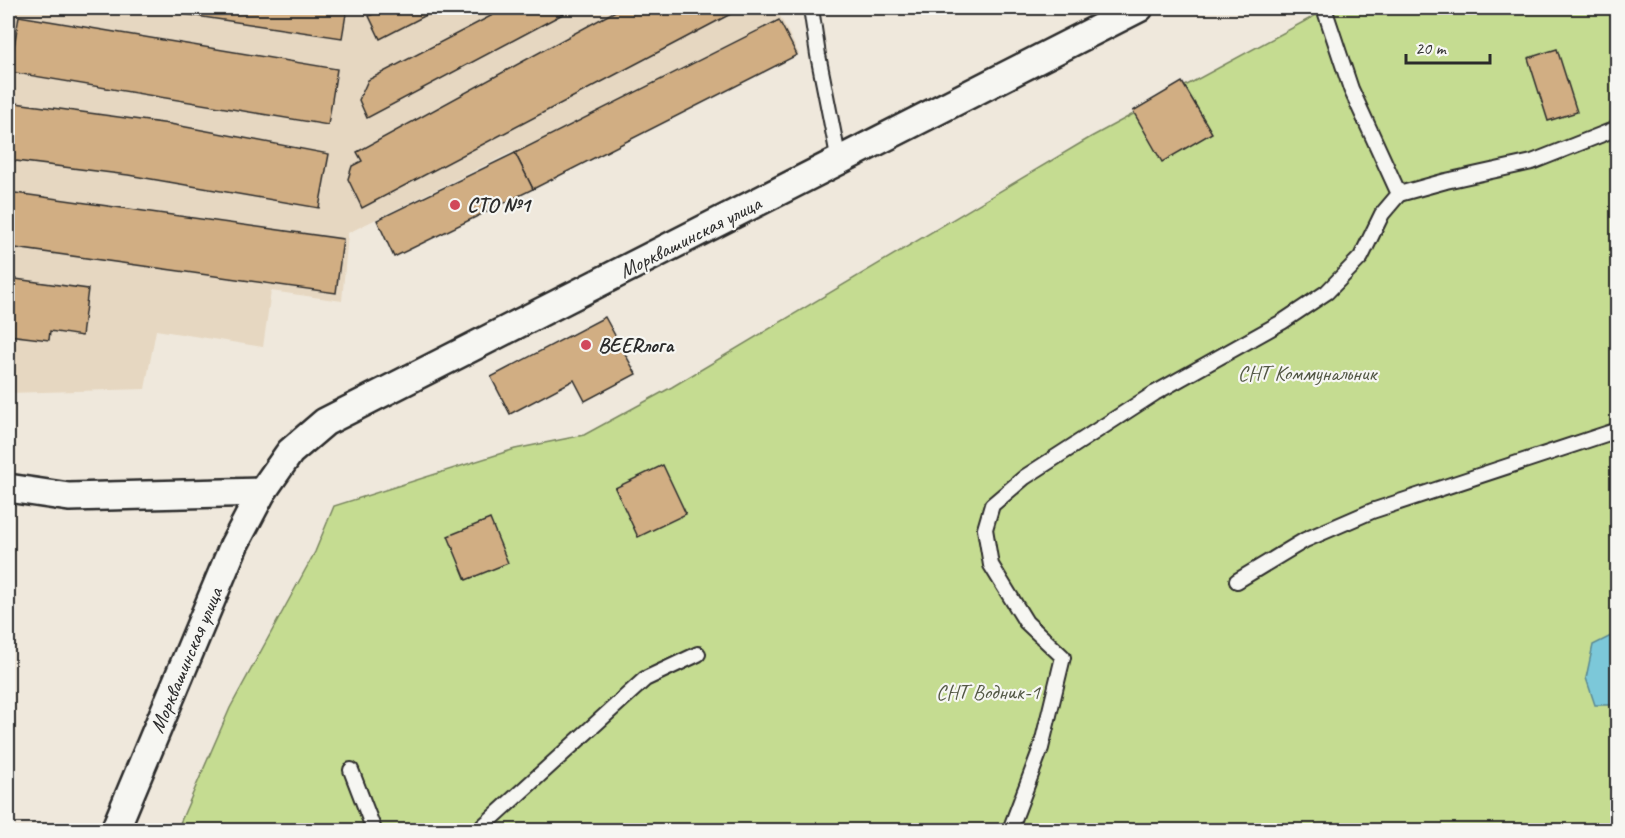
<svg xmlns="http://www.w3.org/2000/svg" width="1625" height="838" font-family="Caveat,sans-serif">
<rect width="100%" height="100%" fill="#efe8dc"/>
<filter id="ink" filterUnits="userSpaceOnUse"><feTurbulence type="fractalNoise" baseFrequency=".0167" numOctaves="2"/><feDisplacementMap in="SourceGraphic" scale="12" xChannelSelector="R" yChannelSelector="G"/><feConvolveMatrix kernelMatrix="1 2 1 2 8 2 1 2 1" color-interpolation-filters="sRGB"/></filter>
<g filter="url(#ink)">
<!-- built -->
<path fill="#e6d7c1" d="M 8,8 L 776,8 L 799,54 L 533,189 L 514,151 L 348,233 L 342,301 L 271,291 L 263,347 L 156,330 L 145,389 L 8,393 Z"/>
<!-- green -->
<path fill="#c5dc91" stroke="#78845e" stroke-width="1.5" d="M 1329,8 L 1617,8 L 1617,830 L 177,830 L 230,708 L 315,552 L 334,506 L 515,449 L 584,435 L 672,387 L 1091,137 Z"/>
<!-- water -->
<path fill="#7bc8d9" stroke="#5b8993" stroke-width="1.5" d="M 1617,633 L 1617,703 L 1615,705 L 1595,705 L 1586,678 L 1593,645 Z"/>
<!-- building -->
<g fill="#d1ae83" stroke="#2b2b2b" stroke-width="1.5">
<path d="M 143,8 L 347,8 L 342,38 Z"/>
<path d="M 385,8 L 440,8 L 380,39 L 369,16 Z"/>
<path d="M 506,8 L 574,8 L 367,118 L 359,100 L 368,80 Z"/>
<path d="M 621,8 L 742,8 L 362,208 L 348,179 L 352,166 L 362,161 L 357,152 Z"/>
<path d="M 19,16 L 337,69 L 328,125 L 10,72 Z"/>
<path d="M 779,20 L 797,55 L 533,189 L 515,153 Z"/>
<path d="M 1557,49 L 1577,112 L 1548,121 L 1528,58 Z"/>
<path d="M 1182,82 L 1212,133 L 1162,162 L 1133,111 Z"/>
<path d="M 8,102 L 170,124 L 329,154 L 319,208 L 128,175 L 8,160 Z"/>
<path d="M 515,153 L 533,189 L 394,257 L 377,220 Z"/>
<path d="M 8,192 L 343,239 L 336,293 L 8,247 Z"/>
<path d="M 8,278 L 88,289 L 82,336 L 50,331 L 49,340 L 8,335 Z"/>
<path d="M 605,317 L 636,374 L 585,401 L 574,380 L 510,414 L 491,377 Z"/>
<path d="M 663,465 L 686,514 L 638,537 L 615,488 Z"/>
<path d="M 490,519 L 508,563 L 466,580 L 448,536 Z"/>
</g>
<g fill="none" stroke-linecap="round" stroke-linejoin="round">
<defs>
<g id="lane">
<path d="M 811,8 L 818,55 L 839,161"/>
<path d="M 1399,194 L 1446,181 L 1532,162 L 1618,128"/>
<path d="M 1237,581 L 1305,540 L 1372,511 L 1618,430"/>
<path d="M 351,770 L 374,830"/>
<path d="M 479,830 L 645,679 L 698,654"/>
<path d="M 1010,830 L 1041,748 L 1063,657 L 1026,622 L 991,565 L 985,529 L 992,505 L 1025,477 L 1155,393 L 1282,322 L 1327,292 L 1361,257 L 1382,214 L 1399,194 L 1351,89 L 1324,8"/>
</g>
<g id="street">
<path d="M 8,488 L 69,497 L 262,492"/>
<path d="M 115,830 L 234,545 L 262,492 L 290,452 L 325,422 L 1139,8"/>
</g>
</defs>
<!-- lane casing -->
<use href="#lane" stroke="#2b2b2b" stroke-width="18"/>
<!-- street casing -->
<use href="#street" stroke="#2b2b2b" stroke-width="32"/>
<!-- lane -->
<use href="#lane" stroke="#f6f6f2" stroke-width="14"/>
<!-- street -->
<use href="#street" stroke="#f6f6f2" stroke-width="27"/>
</g>
</g>
<!-- markers -->
<g fill="#d1495b" stroke="#f6f6f2" stroke-width="2">
<circle cx="455" cy="205" r="6"/>
<circle cx="586" cy="345" r="6"/>
</g>
<g text-anchor="middle" stroke-width="4.5" stroke-linejoin="round" paint-order="stroke">
<!-- poi labels -->
<g font-size="21" font-weight="bold" fill="#2b2b2b" stroke="#f6f6f2" text-anchor="start">
<text x="467" y="212">СТО №1</text>
<text x="598" y="352">BEERлога</text>
</g>
<!-- street labels -->
<g font-size="21" fill="#2b2b2b" stroke="#f6f6f2">
<text transform="translate(690 237) rotate(-27)" y="7">Морквашинская улица</text>
<text transform="translate(186 660) rotate(-67)" y="7">Морквашинская улица</text>
</g>
<!-- park labels -->
<g font-size="21" fill="#525744" stroke="#f6f6f2">
<text x="1307" y="380">СНТ Коммунальник</text>
<text x="988" y="699">СНТ Водник-1</text>
</g>
</g>
<!-- margin -->
<rect width="1625" height="838" fill="none" stroke="#f6f6f2" stroke-width="30"/>
<rect x="15" y="15" width="1595" height="808" fill="none" stroke="#2b2b2b" stroke-width="2" filter="url(#ink)"/>
<!-- scale -->
<path d="M1406 54v9h84v-9" fill="none" stroke="#2b2b2b" stroke-width="3"/>
<text x="1415" y="54" font-size="18" fill="#2b2b2b" stroke="#f6f6f2" stroke-width="4.5" paint-order="stroke">20 m</text>
</svg>
